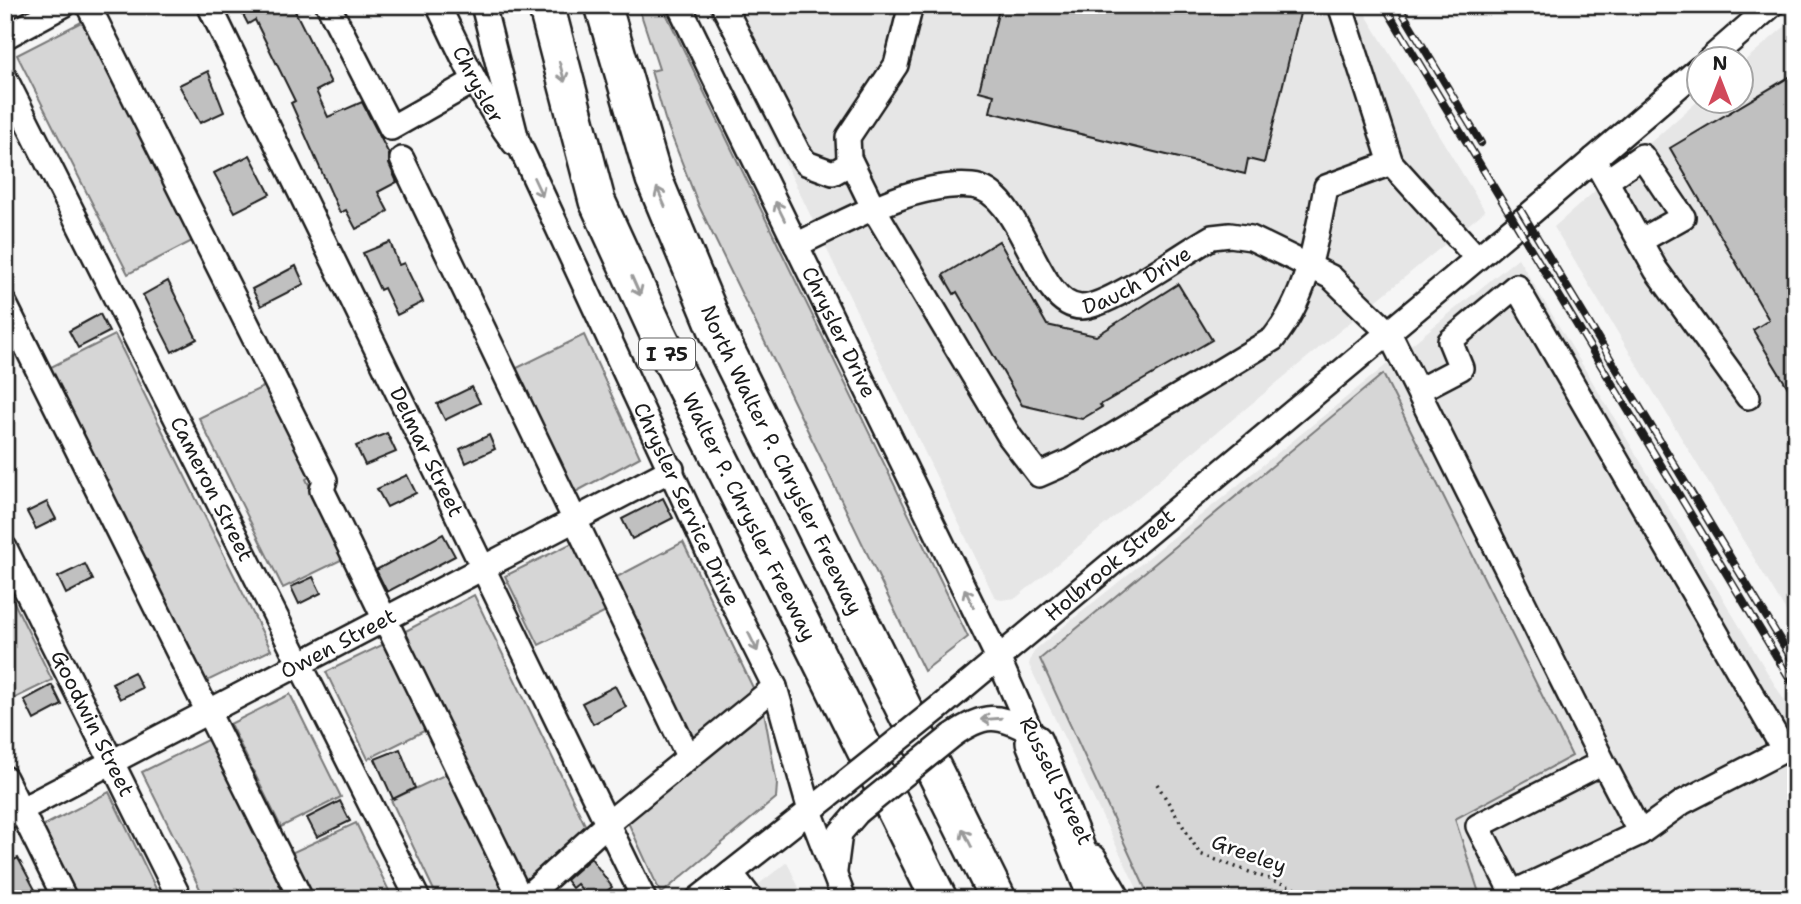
<svg xmlns="http://www.w3.org/2000/svg" width="1801" height="904" font-family="'Shantell Sans',sans-serif">
<rect width="100%" height="100%" fill="#f6f6f6"/>
<filter id="ink" filterUnits="userSpaceOnUse"><feTurbulence type="fractalNoise" baseFrequency=".0143" numOctaves="2"/><feDisplacementMap in="SourceGraphic" scale="14" xChannelSelector="R" yChannelSelector="G"/><feConvolveMatrix kernelMatrix="1 2 1 2 8 2 1 2 1" color-interpolation-filters="sRGB"/></filter>
<g filter="url(#ink)">
<!-- built -->
<g fill="#e6e6e6">
<path d="M 709,5 L 1360,5 L 1485,211 L 1016,598 L 1001,600 L 994,596 Z"/>
<path d="M 1796,17 L 1796,628 L 1554,227 L 1699,100 L 1742,102 L 1742,63 Z"/>
<path d="M 1518,258 L 1796,720 L 1796,899 L 1142,899 L 1029,665 L 1031,657 L 1036,649 Z"/>
<path d="M 787,862 L 804,899 L 740,899 Z"/>
</g>
<!-- green -->
<g fill="#d6d6d6" stroke="#797979" stroke-width="2">
<path d="M 638,5 L 662,5 L 968,637 L 924,671 L 699,206 L 665,119 L 651,71 L 659,69 Z"/>
<path d="M 89,18 L 196,239 L 128,274 L 17,55 Z"/>
<path d="M 115,335 L 271,650 L 201,684 L 45,370 Z"/>
<path d="M 584,335 L 640,457 L 570,495 L 513,370 Z"/>
<path d="M 1383,374 L 1572,756 L 1455,819 L 1481,899 L 1150,899 L 1040,659 Z"/>
<path d="M 269,384 L 314,474 L 306,479 L 345,558 L 283,588 L 199,418 Z"/>
<path d="M 576,541 L 610,610 L 539,645 L 505,576 Z"/>
<path d="M 683,542 L 756,694 L 693,743 L 613,579 Z"/>
<path d="M 5,584 L 52,680 L 5,703 Z"/>
<path d="M 474,595 L 589,833 L 523,891 L 398,635 Z"/>
<path d="M 384,644 L 426,730 L 368,759 L 326,672 Z"/>
<path d="M 290,694 L 341,797 L 281,827 L 230,724 Z"/>
<path d="M 763,706 L 777,784 L 776,798 L 661,894 L 626,818 Z"/>
<path d="M 213,737 L 293,899 L 205,899 L 142,772 Z"/>
<path d="M 455,770 L 515,895 L 508,899 L 438,899 L 391,800 Z"/>
<path d="M 109,792 L 161,899 L 69,899 L 35,830 Z"/>
<path d="M 356,823 L 393,899 L 311,899 L 289,854 Z"/>
</g>
<!-- building -->
<g fill="#c0c0c0" stroke="#1c1c1c" stroke-width="2">
<path d="M 238,5 L 292,5 L 331,83 L 316,91 L 328,117 L 362,102 L 389,154 L 389,164 L 397,182 L 378,192 L 388,211 L 379,218 L 356,229 L 346,210 L 340,213 L 291,103 L 295,101 L 255,20 L 248,24 Z"/>
<path d="M 1000,5 L 1302,5 L 1264,163 L 1248,159 L 1245,174 L 990,112 L 994,95 L 979,91 Z"/>
<path d="M 208,71 L 224,112 L 200,123 L 179,85 Z"/>
<path d="M 1796,73 L 1796,401 L 1753,330 L 1769,320 L 1670,148 Z"/>
<path d="M 250,155 L 270,194 L 235,212 L 214,173 Z"/>
<path d="M 999,241 L 1047,325 L 1096,336 L 1178,284 L 1212,340 L 1100,405 L 1102,407 L 1082,419 L 1022,405 L 957,292 L 954,294 L 943,275 Z"/>
<path d="M 390,242 L 399,265 L 404,263 L 423,302 L 397,315 L 384,288 L 380,290 L 363,253 Z"/>
<path d="M 296,266 L 304,284 L 261,306 L 252,289 Z"/>
<path d="M 168,281 L 197,339 L 172,352 L 143,295 Z"/>
<path d="M 100,314 L 109,332 L 78,348 L 69,331 Z"/>
<path d="M 472,387 L 480,403 L 445,420 L 437,404 Z"/>
<path d="M 387,433 L 396,452 L 365,465 L 356,446 Z"/>
<path d="M 489,435 L 495,449 L 466,463 L 460,449 Z"/>
<path d="M 407,475 L 416,493 L 387,507 L 377,489 Z"/>
<path d="M 663,498 L 673,518 L 632,539 L 622,519 Z"/>
<path d="M 47,502 L 56,519 L 36,529 L 27,512 Z"/>
<path d="M 443,534 L 455,556 L 387,592 L 376,570 Z"/>
<path d="M 85,564 L 93,580 L 66,594 L 58,577 Z"/>
<path d="M 313,577 L 321,593 L 299,604 L 291,587 Z"/>
<path d="M 134,672 L 142,688 L 120,699 L 112,683 Z"/>
<path d="M 52,685 L 62,705 L 34,720 L 24,700 Z"/>
<path d="M 615,686 L 626,707 L 593,724 L 582,703 Z"/>
<path d="M 400,749 L 415,788 L 393,799 L 375,759 Z"/>
<path d="M 340,801 L 350,821 L 317,837 L 307,818 Z"/>
<path d="M 18,858 L 40,899 L 5,899 L 5,864 Z"/>
<path d="M 591,858 L 612,887 L 597,899 L 590,899 L 577,884 L 572,888 L 566,880 Z"/>
</g>
<g fill="none" stroke-linecap="round" stroke-linejoin="round">
<defs>
<g id="minor">
<path d="M 88,5 L 325,480 L 322,490 L 521,899"/>
<path id="s1" d="M 209,5 L 644,899"/>
<path d="M 328,5 L 391,128 L 474,81"/>
<path id="s2" d="M 438,5 C 461,53 482,101 514,143"/>
<path id="s3" d="M 483,5 L 517,140 L 717,571 L 775,687 L 810,811 L 844,899"/>
<path id="s4" d="M 679,5 L 999,660 L 1040,753"/>
<path d="M 723,5 L 798,152 L 806,163 L 833,173 L 851,163"/>
<path d="M 911,5 L 896,65 L 848,137 L 849,158 L 874,209 L 1010,437 L 1039,475 L 1071,461 L 1273,339 C 1308,296 1316,240 1326,187 L 1391,163"/>
<path d="M 1340,5 L 1391,163 L 1477,258"/>
<path d="M 5,37 L 64,5"/>
<path d="M 1709,60 L 1772,5"/>
<path id="s5" d="M 5,78 L 418,899"/>
<path d="M 402,159 L 688,756"/>
<path d="M 1594,159 L 1656,270 L 1748,397"/>
<path d="M 1608,180 L 1642,156 L 1683,217 L 1640,241"/>
<path id="s6" d="M 796,245 C 847,221 915,181 972,186 C 1023,190 1035,306 1081,307 C 1108,308 1185,252 1212,237 L 1230,235 L 1251,238 L 1311,267 L 1331,277 L 1389,333 L 1603,762 L 1478,826 L 1512,893 L 1640,833 L 1603,762"/>
<path d="M 5,304 L 301,899"/>
<path d="M 1419,390 L 1461,368 L 1450,341 L 1516,286 L 1784,750 L 1683,802 L 1640,833"/>
<path id="s7" d="M 5,548 L 180,899"/>
<path id="s8" d="M 941,706 L 1517,225 L 1700,68"/>
<path d="M 953,735 C 983,714 998,713 1030,732"/>
<path d="M 5,778 L 65,899"/>
<path id="s9" d="M 5,818 L 672,469"/>
<path d="M 1094,857 L 1119,899"/>
<path d="M 835,871 L 840,833 L 858,812"/>
<path d="M 731,873 L 751,899"/>
<path d="M 524,899 L 607,824 L 775,687"/>
<path d="M 698,899 L 845,783"/>
</g>
<g id="highway">
<path id="s10" d="M 546,5 L 597,201 L 658,334 L 939,899"/>
<path id="s11" d="M 603,5 L 654,179 L 718,333 L 998,899"/>
<path d="M 1034,742 L 1097,899"/>
</g>
</defs>
<!-- minor casing -->
<use href="#minor" stroke="#1c1c1c" stroke-width="28"/>
<!-- highway casing -->
<use href="#highway" stroke="#1c1c1c" stroke-width="40"/>
<!-- path -->
<path stroke="#1c1c1c" stroke-width="3.5" stroke-dasharray="2 5" stroke-linecap="butt" d="M 1157,784 L 1200,854 L 1324,899"/>
<!-- minor -->
<use href="#minor" stroke="#fff" stroke-width="23"/>
<!-- highway -->
<use href="#highway" stroke="#fff" stroke-width="35"/>
<defs>
<g id="rail">
<path d="M 1384,5 L 1796,689"/>
<path d="M 1398,5 L 1481,143"/>
<path d="M 1520,209 L 1796,666"/>
</g>
</defs>
<!-- rail casing -->
<use href="#rail" stroke="#1c1c1c" stroke-width="8"/>
<!-- rail -->
<use href="#rail" stroke="#fff" stroke-width="5" stroke-dasharray="16" stroke-linecap="butt"/>
<defs>
<g id="minor-bridge">
<path d="M 845,783 L 941,706"/>
<path d="M 858,812 L 953,735"/>
</g>
</defs>
<!-- minor-bridge casing -->
<use href="#minor-bridge" stroke="#1c1c1c" stroke-width="28" stroke-linecap="butt"/>
<!-- minor-bridge -->
<use href="#minor-bridge" stroke="#fff" stroke-width="23"/>
</g>
<!-- one-way arrows -->
<defs><path id="oneway-shaft" d="M-6 0H5M1.5-3L5.5 0L1.5 3" fill="none" stroke-width="1.6" stroke-linecap="round" stroke-linejoin="round" transform="scale(1.75)"/></defs>
<g stroke="#999">
<use href="#oneway-shaft" transform="translate(562 72) rotate(75)"/>
<use href="#oneway-shaft" transform="translate(538 187) rotate(65)"/>
<use href="#oneway-shaft" transform="translate(661 197) rotate(-113)"/>
<use href="#oneway-shaft" transform="translate(780 211) rotate(-116)"/>
<use href="#oneway-shaft" transform="translate(636 286) rotate(66)"/>
<use href="#oneway-shaft" transform="translate(969 598) rotate(-116)"/>
<use href="#oneway-shaft" transform="translate(753 642) rotate(64)"/>
<use href="#oneway-shaft" transform="translate(991 719) rotate(176)"/>
<use href="#oneway-shaft" transform="translate(967 838) rotate(-117)"/>
</g>
</g>
<g text-anchor="middle" stroke-width="5" stroke-linejoin="round" paint-order="stroke">
<!-- shield labels -->
<rect fill="#fff" stroke="#606060" stroke-width="2" x="639" y="338.5" width="56" height="31" rx="5"/>
<g font-size="19" font-weight="bold" fill="#1c1c1c">
<text x="667" y="361">I 75</text>
</g>
<!-- street labels -->
<g font-size="21" fill="#1c1c1c" stroke="#fff">
<text dy="7" stroke="none"><textPath href="#s2" startOffset="89">Chrysler</textPath></text>
<text dy="7" stroke="none"><textPath href="#s6" startOffset="420">Dauch Drive</textPath></text>
<text dy="7" stroke="none"><textPath href="#s4" startOffset="364">Chrysler Drive</textPath></text>
<text dy="7" stroke="none"><textPath href="#s1" startOffset="497">Delmar Street</textPath></text>
<text dy="7" stroke="none"><textPath href="#s11" startOffset="490">North Walter P. Chrysler Freeway</textPath></text>
<text dy="7" stroke="none"><textPath href="#s5" startOffset="460">Cameron Street</textPath></text>
<text dy="7" stroke="none"><textPath href="#s3" startOffset="541">Chrysler Service Drive</textPath></text>
<text dy="7" stroke="none"><textPath href="#s10" startOffset="553">Walter P. Chrysler Freeway</textPath></text>
<text dy="7" stroke="none"><textPath href="#s8" startOffset="220">Holbrook Street</textPath></text>
<text dy="7" stroke="none"><textPath href="#s9" startOffset="376">Owen Street</textPath></text>
<text dy="7" stroke="none"><textPath href="#s7" startOffset="196">Goodwin Street</textPath></text>
<text transform="translate(1056 781) rotate(64)" y="7">Russell Street</text>
<text transform="translate(1249 854) rotate(20)" y="7">Greeley</text>
</g>
</g>
<!-- margin -->
<rect width="1801" height="904" fill="none" stroke="#fff" stroke-width="28"/>
<rect x="14" y="14" width="1773" height="876" fill="none" stroke="#1c1c1c" stroke-width="2.5" filter="url(#ink)"/>
<!-- north arrow -->
<g transform="translate(1720 80)"><circle r="33" fill="#ffffff" stroke="#a4a4a4" stroke-width="2"/>
<path d="M0-5L12 26L0 18L-12 26Z" fill="#d1495b"/>
<text y="-10" font-size="19" font-weight="bold" text-anchor="middle" fill="#1c1c1c">N</text>
</g>
</svg>
